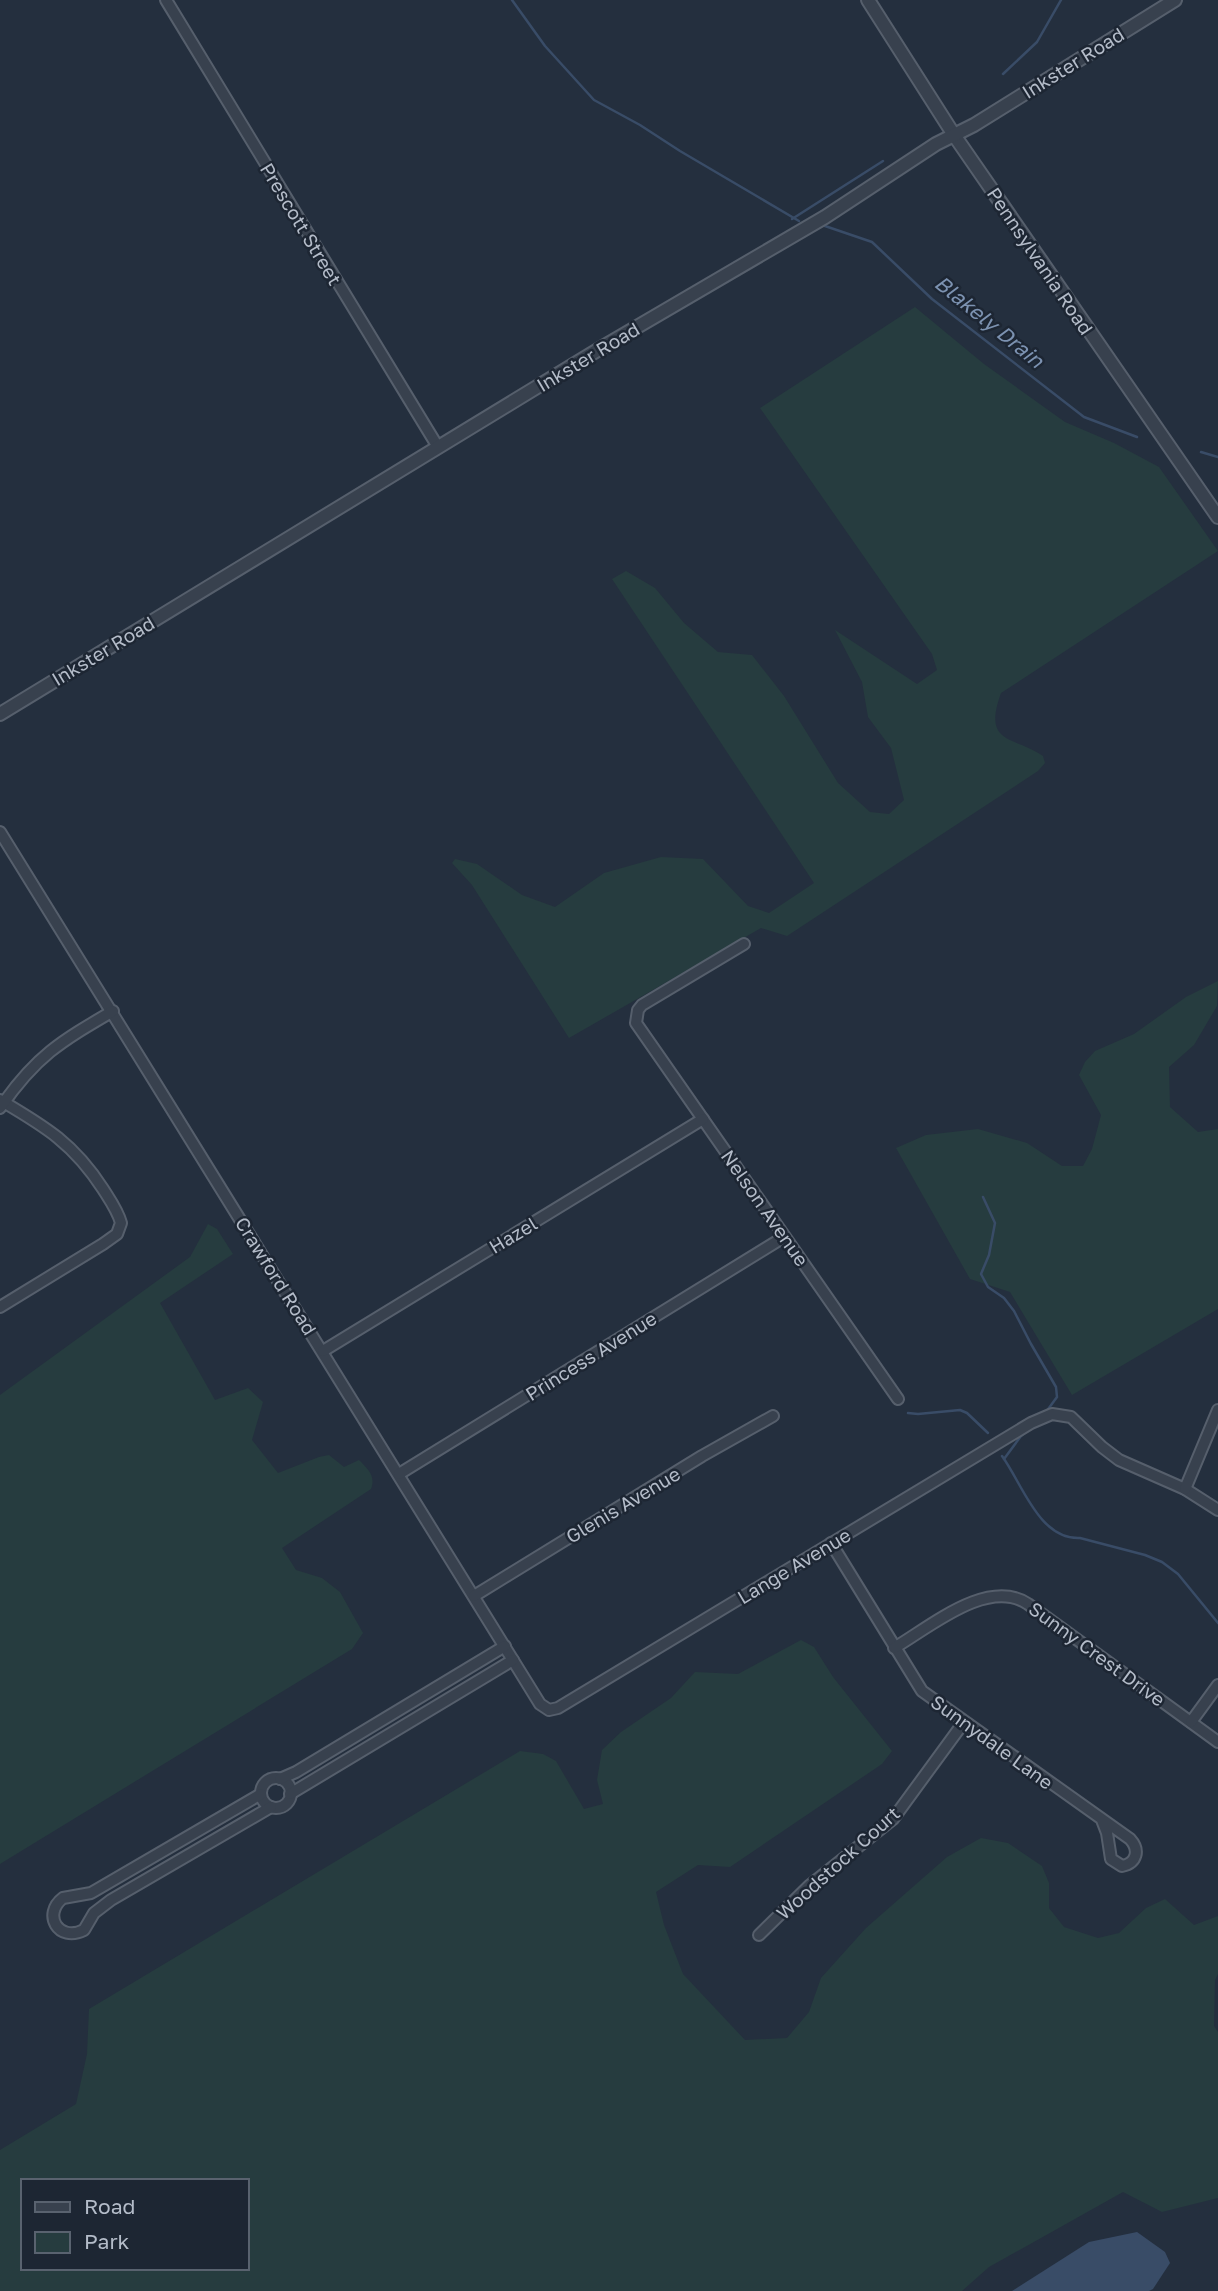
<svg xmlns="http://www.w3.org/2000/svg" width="1218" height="2291" font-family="'Golos Text',sans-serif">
<rect width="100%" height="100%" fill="#242f3e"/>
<!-- green -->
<g fill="#263c3f" fill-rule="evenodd">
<path d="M 915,307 L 984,364 L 1065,422 L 1114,443 L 1159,467 L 1218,551 L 1001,693 C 982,745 1014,736 1043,756 L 1045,763 L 1038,771 L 787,936 L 761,928 L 569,1038 L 472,885 L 452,863 L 455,859 L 477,864 L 522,895 L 555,907 L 604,873 L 661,857 L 703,859 L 748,906 L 769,913 L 814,883 L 612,579 L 626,571 L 655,588 L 684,623 L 718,652 L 752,655 L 784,696 L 838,783 L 870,812 L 889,814 L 904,800 L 891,748 L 868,717 L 862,682 L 835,630 L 917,684 L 937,670 L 932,654 L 760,408 Z"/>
<path d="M 1218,981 L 1217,1006 L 1194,1045 L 1169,1067 L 1170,1107 L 1198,1132 L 1218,1129 L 1218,1309 L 1072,1395 L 1010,1292 L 970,1279 L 896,1148 L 926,1135 L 978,1129 L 1027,1143 L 1062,1166 L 1083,1166 L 1092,1149 L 1101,1115 L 1079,1075 L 1085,1062 L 1095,1051 L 1134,1034 L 1186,997 Z"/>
<path d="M 208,1224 L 217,1229 L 233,1254 L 160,1303 L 215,1400 L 248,1388 L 263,1402 L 252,1440 L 278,1473 L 319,1457 L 329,1455 L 344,1467 L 359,1460 C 368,1469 376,1476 371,1489 L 282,1548 L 296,1570 L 322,1578 L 340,1592 L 363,1633 L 352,1649 L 0,1864 L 0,1395 L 190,1257 Z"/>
<path d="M 801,1640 L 814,1647 L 833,1677 L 892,1751 L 882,1764 L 730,1867 L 698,1865 L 656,1892 L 664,1925 L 683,1974 L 745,2040 L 787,2038 L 809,2012 L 821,1978 L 866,1928 L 947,1857 L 981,1838 L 1008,1843 L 1042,1866 L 1049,1883 L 1049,1908 L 1064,1927 L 1098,1938 L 1119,1933 L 1146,1908 L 1165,1899 L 1194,1925 L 1218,1916 L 1218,1974 L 1215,1980 L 1214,2026 L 1218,2032 L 1218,2198 L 1162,2212 L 1123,2192 L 989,2267 L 962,2291 L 0,2291 L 0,2150 L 76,2104 L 87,2054 L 89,2009 L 520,1751 L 543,1754 L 556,1761 L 584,1809 L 603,1804 L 597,1780 L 602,1750 L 621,1732 L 671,1698 L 695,1672 L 738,1674 ZM 23,2181 L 247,2181 L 247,2268 L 23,2268 Z"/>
</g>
<!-- water -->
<path fill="#394c67" d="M 1137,2232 L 1165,2252 L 1170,2263 L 1153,2289 L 1149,2291 L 1012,2291 L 1089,2242 Z"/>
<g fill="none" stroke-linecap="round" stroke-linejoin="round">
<!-- stream -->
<g stroke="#394c67" stroke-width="2.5">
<path d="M 512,0 L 545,46 L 594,100 L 640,125 L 680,151 L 799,221"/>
<path d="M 1003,74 L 1037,42 L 1061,0"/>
<path d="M 792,219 L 883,161"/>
<path d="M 825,226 L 872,242 L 932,299 L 1084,417 L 1137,437"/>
<path d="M 1201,452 L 1218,457"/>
<path d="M 983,1197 L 995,1223 L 989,1255 L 981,1274 L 988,1287 L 1004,1298 L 1014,1311 L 1031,1344 L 1056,1387 L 1057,1397 L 1046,1412"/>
<path d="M 908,1413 L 918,1414 L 960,1410 L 967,1413 L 988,1433"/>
<path d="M 1002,1456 C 1022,1483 1039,1540 1080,1538 L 1145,1555 L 1162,1562 L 1178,1574 L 1218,1623"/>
<path d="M 1004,1459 L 1021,1436 L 1027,1431"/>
</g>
<defs>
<g id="minor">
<path d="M 166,0 L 438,447"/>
<path d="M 0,832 L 540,1704 L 549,1710 L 558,1708 L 1031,1423 L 1052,1414 L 1071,1417 L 1102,1447 L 1119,1460 L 1185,1489 L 1218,1510"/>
<path d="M 744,944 L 642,1005 L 638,1010 L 636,1023 L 898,1399"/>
<path d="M 0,1100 C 46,1127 74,1144 103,1189 C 110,1200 118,1211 121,1223 L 117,1234 L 103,1244 L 0,1307"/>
<path d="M 0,1108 C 36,1056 60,1042 113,1011"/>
<path d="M 323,1351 L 703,1119"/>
<path d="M 399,1474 L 784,1237"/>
<path d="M 1185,1489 L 1218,1410"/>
<path d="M 831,1543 L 922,1691 L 1130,1839 C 1140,1850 1137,1863 1122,1866 L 1111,1859 L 1107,1833 L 1102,1820"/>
<path d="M 474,1596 L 702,1456 L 773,1416"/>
<path d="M 894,1648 C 930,1627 988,1577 1028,1604 L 1218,1742"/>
<path d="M 1191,1722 L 1218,1685"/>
<circle cx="276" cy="1793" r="15"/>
<path d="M 280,1779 L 296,1772 L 505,1646"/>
<path d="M 261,1794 L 91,1893 L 63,1898 C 42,1914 58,1943 84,1930 L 94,1913 L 111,1900 L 271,1807"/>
<path d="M 290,1794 L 513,1660"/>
<path d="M 759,1935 L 809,1886 L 893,1819 L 964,1722"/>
</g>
<g id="tertiary">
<path d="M 868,0 L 954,135 L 1218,517"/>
<path d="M 0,714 L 601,348 L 825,217 L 936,144 L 974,125 L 1175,0"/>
</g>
</defs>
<!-- minor casing -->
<use href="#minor" stroke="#565f6c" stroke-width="14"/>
<!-- tertiary casing -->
<use href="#tertiary" stroke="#565f6c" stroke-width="16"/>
<!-- minor -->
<use href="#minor" stroke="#38414e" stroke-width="10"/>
<!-- tertiary -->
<use href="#tertiary" stroke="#38414e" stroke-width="12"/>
</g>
<g text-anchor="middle" stroke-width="5" stroke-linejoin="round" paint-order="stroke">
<!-- street labels -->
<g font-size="19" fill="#b4bcc9" stroke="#1d2633">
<text transform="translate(1073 63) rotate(-32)" y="7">Inkster Road</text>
<text transform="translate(301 224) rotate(59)" y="7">Prescott Street</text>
<text transform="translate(1040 261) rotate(56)" y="7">Pennsylvania Road</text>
<text transform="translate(588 357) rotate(-31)" y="7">Inkster Road</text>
<text transform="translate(103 651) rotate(-31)" y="7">Inkster Road</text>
<text transform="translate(765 1208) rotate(55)" y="7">Nelson Avenue</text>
<text transform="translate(513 1235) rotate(-31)" y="7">Hazel</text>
<text transform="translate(276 1276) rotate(58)" y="7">Crawford Road</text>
<text transform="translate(591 1356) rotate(-32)" y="7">Princess Avenue</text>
<text transform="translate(623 1505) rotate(-31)" y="7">Glenis Avenue</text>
<text transform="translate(794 1566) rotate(-31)" y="7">Lange Avenue</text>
<text transform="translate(1097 1654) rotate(36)" y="7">Sunny Crest Drive</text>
<text transform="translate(992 1742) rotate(36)" y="7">Sunnydale Lane</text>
<text transform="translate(838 1863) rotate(-42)" y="7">Woodstock Court</text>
</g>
<!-- water labels -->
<g font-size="21" font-style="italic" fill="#7c92b1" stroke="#1d2633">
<text transform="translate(989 322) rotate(39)" y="7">Blakely Drain</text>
</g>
</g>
<!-- legend -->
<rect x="21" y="2179" width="228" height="91" fill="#1d2633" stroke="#59626f" stroke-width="2"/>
<rect x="35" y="2202" width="35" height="10" fill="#38414e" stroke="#59626f" stroke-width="2"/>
<text x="84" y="2214" font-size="21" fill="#b4bcc9">Road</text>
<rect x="35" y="2232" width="35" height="21" fill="#263c3f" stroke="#59626f" stroke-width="2"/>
<text x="84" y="2249" font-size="21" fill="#b4bcc9">Park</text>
</svg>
